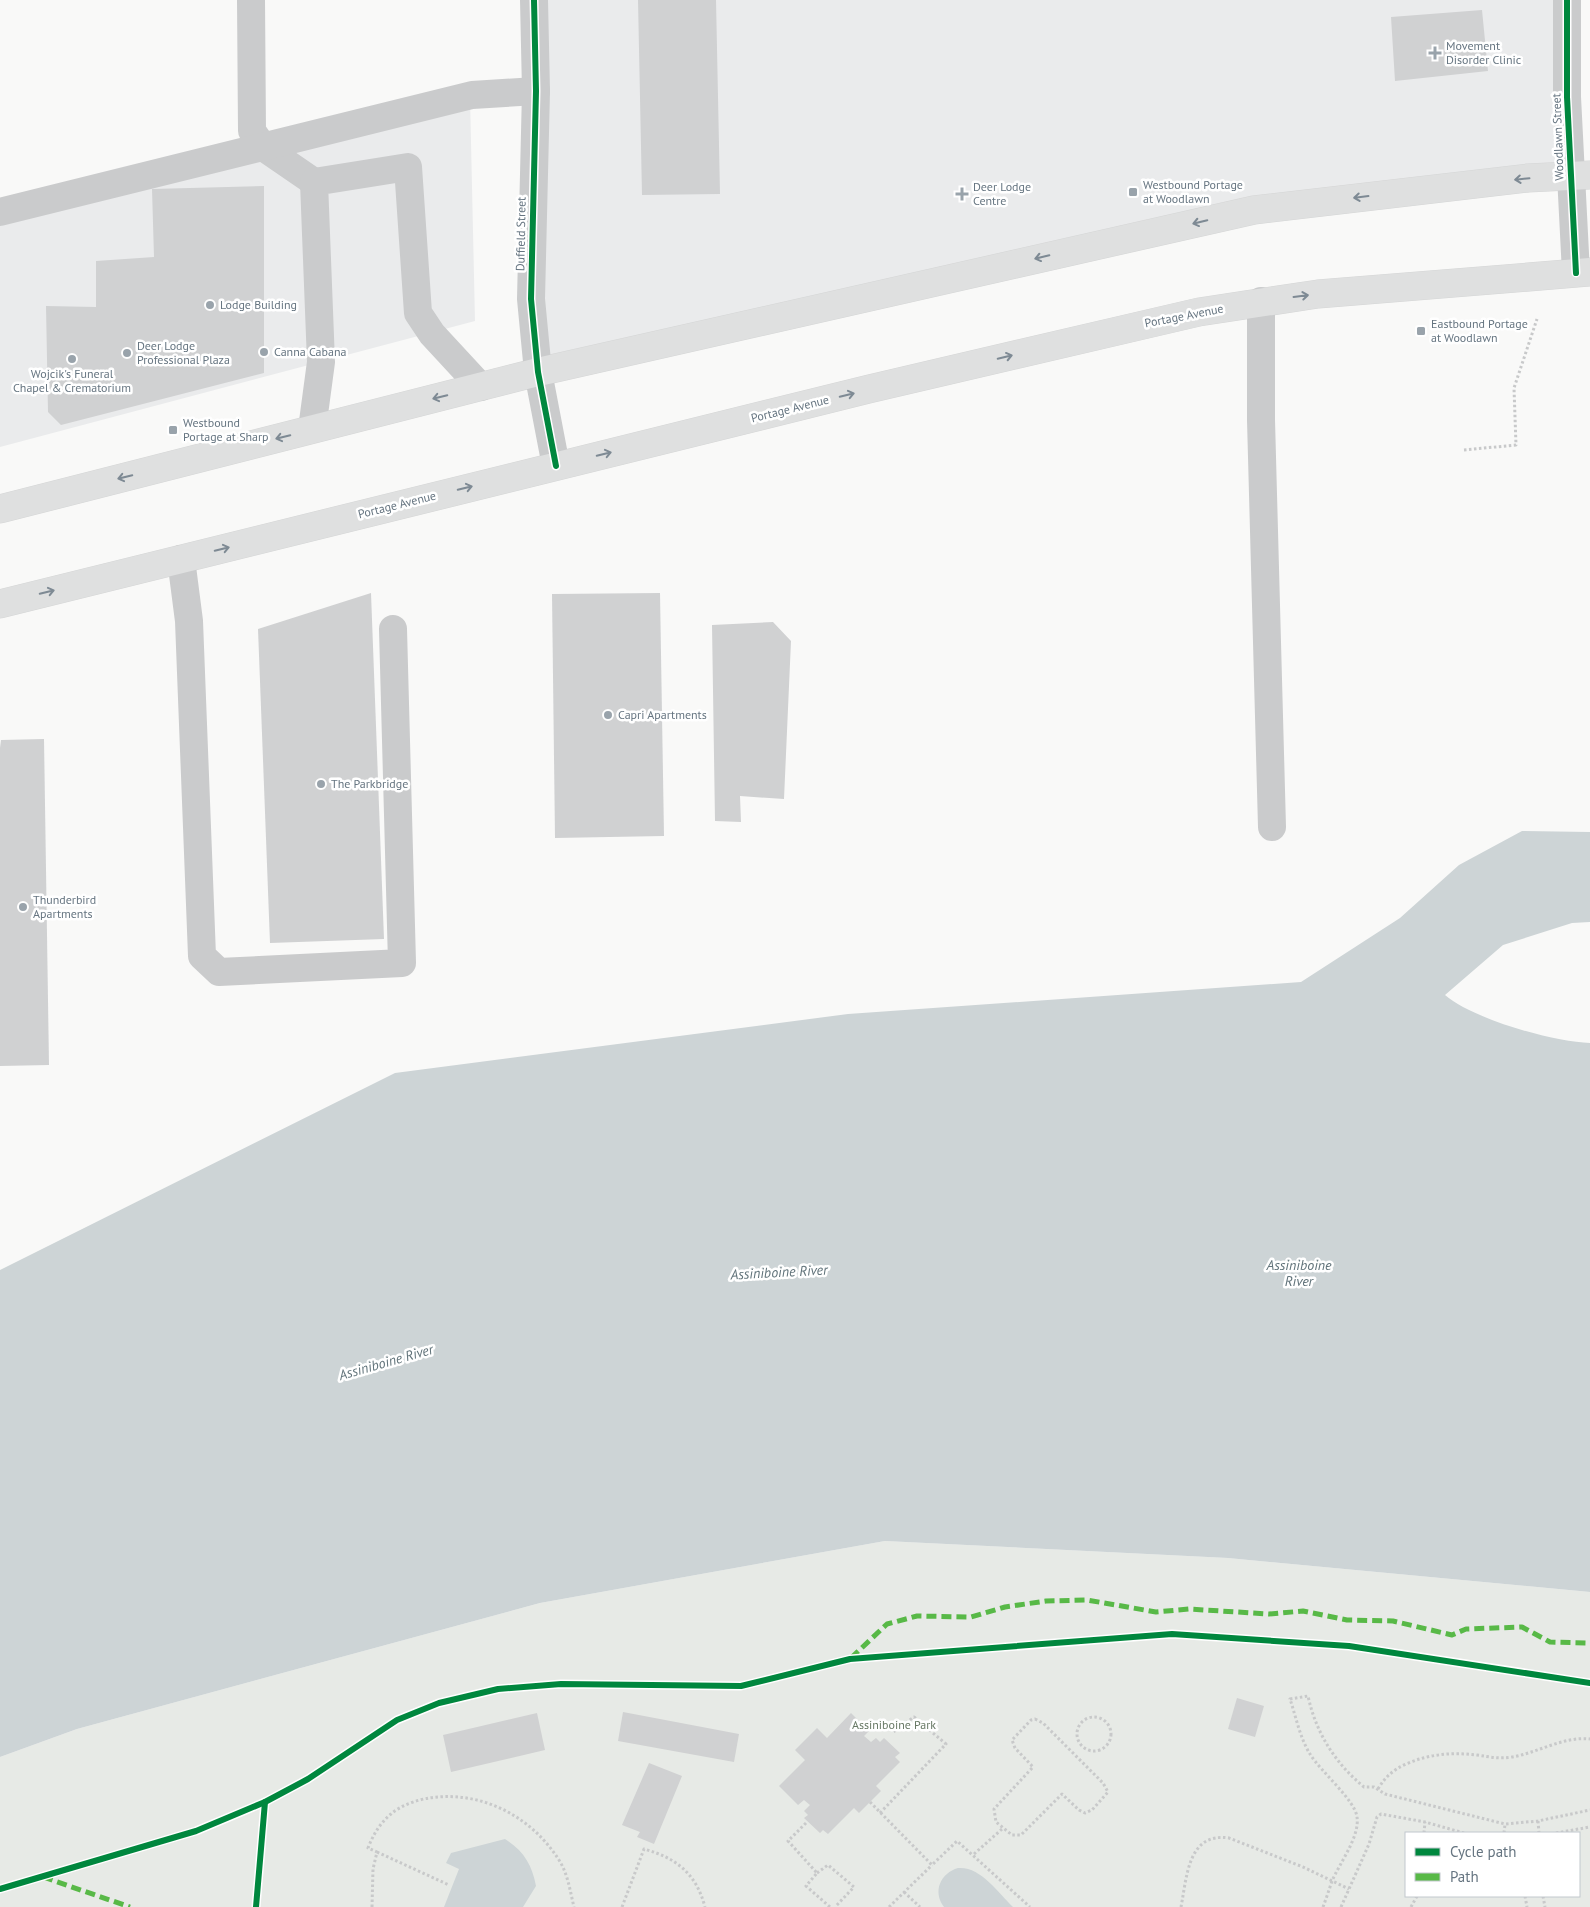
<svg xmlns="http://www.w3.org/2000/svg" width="1590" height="1907" font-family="'PT Sans',sans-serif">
<rect width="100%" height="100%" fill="#f9f9f8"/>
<!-- built -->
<g fill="#eaebec">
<path d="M 534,0 L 1567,0 L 1571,176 L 1254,210 L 538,372 Z"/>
<path d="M 470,97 L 475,321 L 0,447 L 0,214 Z"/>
</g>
<!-- green -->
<path fill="#e7eae6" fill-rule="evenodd" d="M 885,1541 L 1228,1558 L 1590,1592 L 1590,1907 L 0,1907 L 0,1757 L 77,1729 L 540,1603 ZM 1406,1833 L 1579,1833 L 1579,1896 L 1406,1896 Z"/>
<!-- water -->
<g fill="#cdd4d6">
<path d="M 1522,831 L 1590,832 L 1590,922 L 1572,923 L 1503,945 L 1445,995 C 1473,1019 1553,1042 1590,1043 L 1590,1592 L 1228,1558 L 885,1541 L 540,1603 L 77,1729 L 0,1757 L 0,1270 L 395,1073 L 848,1014 L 1301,982 L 1400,918 L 1459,865 Z"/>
<path d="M 505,1839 C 524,1851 532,1865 536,1886 L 523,1907 L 444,1907 L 459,1869 L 446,1863 L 451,1853 Z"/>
<path d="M 958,1868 C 980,1866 998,1892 1013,1907 L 944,1907 C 932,1891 941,1873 958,1868 Z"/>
</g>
<!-- building -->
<g fill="#d0d1d2">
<path d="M 638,0 L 716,0 L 720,194 L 642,195 Z"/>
<path d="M 1482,10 L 1488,71 L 1395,81 L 1391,17 Z"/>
<path d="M 264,186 L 264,373 L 61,425 L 48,412 L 46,306 L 96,307 L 96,261 L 154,257 L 152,189 Z"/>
<path d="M 371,593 L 384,939 L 270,943 L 258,629 Z"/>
<path d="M 660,593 L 664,836 L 555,838 L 552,594 Z"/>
<path d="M 773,622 L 791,641 L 784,799 L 740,796 L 741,822 L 715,821 L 712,625 Z"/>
<path d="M 44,739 L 49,1065 L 0,1066 L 0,748 L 1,740 Z"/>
<path d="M 1237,1698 L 1264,1706 L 1255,1737 L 1228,1729 Z"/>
<path d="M 623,1712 L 739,1734 L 734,1762 L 618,1741 Z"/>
<path d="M 537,1713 L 545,1750 L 451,1772 L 443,1735 Z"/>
<path d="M 851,1713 L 869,1731 L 864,1736 L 871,1742 L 876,1738 L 880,1742 L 884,1738 L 900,1753 L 895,1757 L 900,1762 L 876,1786 L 881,1791 L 859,1813 L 854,1808 L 828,1834 L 823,1830 L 820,1833 L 804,1818 L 808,1815 L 804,1811 L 810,1805 L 804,1800 L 798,1805 L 779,1786 L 805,1760 L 795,1750 L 817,1728 L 827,1738 Z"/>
<path d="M 649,1763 L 682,1776 L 654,1844 L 637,1837 L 640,1832 L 622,1825 Z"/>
</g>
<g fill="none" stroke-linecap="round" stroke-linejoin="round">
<defs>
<g id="highway">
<path d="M 0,509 L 538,372 L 1254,210 L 1528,178 L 1590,175"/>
<path d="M 0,604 L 869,389 L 1199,312 L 1318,294 L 1590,272"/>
</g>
</defs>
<!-- highway casing -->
<use href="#highway" stroke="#d5d6d6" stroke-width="29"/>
<!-- path -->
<g stroke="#c8c9ca" stroke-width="3" stroke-dasharray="2.5 2.5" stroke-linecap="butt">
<path d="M 1464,450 L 1516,445 L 1514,388 L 1537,319"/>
<circle cx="1094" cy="1734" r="17"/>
<path d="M 1035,1719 L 1043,1723 L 1103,1783 L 1108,1792 L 1092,1810 L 1085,1813 L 1079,1810 L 1062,1794 L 1021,1835 L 1012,1835 L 996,1822 L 994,1809 L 1033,1767 L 1015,1748 L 1012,1740 L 1031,1720 Z"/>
<path d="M 1378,1789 C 1385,1777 1393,1770 1406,1764 C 1429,1754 1453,1752 1477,1755 C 1490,1757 1499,1759 1512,1757 C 1537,1753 1564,1736 1590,1739"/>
<path d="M 870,1802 L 932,1865 L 957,1841 L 1030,1907"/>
<path d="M 880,1813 L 946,1744 L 914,1717 L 892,1733"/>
<path d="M 1538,1821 L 1539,1833"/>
<path d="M 806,1823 L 788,1841 L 817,1873 L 806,1886 L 830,1907"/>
<path d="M 1424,1833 L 1425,1822"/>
<path d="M 1504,1833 L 1505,1824"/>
<path d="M 1556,1833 L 1590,1827"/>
<path d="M 377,1852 L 449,1885"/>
<path d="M 974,1854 L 1002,1829"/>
<path d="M 817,1873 L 828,1865 L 854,1887 L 836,1906"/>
<path d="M 904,1892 L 920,1907"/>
<path d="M 1525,1896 L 1527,1907"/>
<path d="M 1543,1896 L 1545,1907"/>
<path d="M 372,1907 L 373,1869 L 377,1852 L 368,1848 C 373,1835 380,1823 391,1814 C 401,1805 417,1800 429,1798 C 481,1790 531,1816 559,1860 C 568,1874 570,1891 574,1907"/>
<path d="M 622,1907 L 644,1849 C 676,1858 696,1873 705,1907"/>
<path d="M 889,1907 L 932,1865"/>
<path d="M 1181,1907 C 1187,1876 1188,1832 1229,1838 L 1303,1867 L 1349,1889"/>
<path d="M 1323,1907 C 1326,1899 1329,1890 1332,1881 C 1339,1864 1360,1837 1357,1817 C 1355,1800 1321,1772 1310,1754 C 1300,1738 1296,1717 1290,1699 L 1308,1696 C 1316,1733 1335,1763 1364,1787 L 1374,1787 L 1385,1794 L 1505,1824 L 1538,1821 L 1590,1810"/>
<path d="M 1341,1907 L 1369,1844 L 1377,1817 L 1381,1814 L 1425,1822 L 1464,1833"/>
<path d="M 1411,1907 L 1417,1896"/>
</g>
<!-- minor -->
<g stroke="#cacbcc" stroke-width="28">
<path d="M 251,0 L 252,131 L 263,147 L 314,182"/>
<path d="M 534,0 L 536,91 L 531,299 L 538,372 L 556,466"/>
<path d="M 1567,0 L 1567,97 L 1576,273"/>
<path d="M 0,212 L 472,95 L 536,91"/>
<path d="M 1261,301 L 1261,420 L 1272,827"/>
<path d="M 312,429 L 321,362 L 314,182 L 408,167 L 418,313 L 432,334 L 481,387"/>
<path d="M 181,559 L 189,621 L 202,956 L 219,972 L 402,963 L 393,629"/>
</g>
<!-- highway -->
<use href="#highway" stroke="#dfe0e0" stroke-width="28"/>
<!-- quiet -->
<g stroke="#58b947" stroke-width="5" stroke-dasharray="10 5" stroke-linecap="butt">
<path d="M 851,1658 L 887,1624 L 917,1616 L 971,1617 L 1005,1607 L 1046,1601 L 1087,1600 L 1156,1612 L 1189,1609 L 1269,1614 L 1303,1611 L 1347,1620 L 1393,1621 L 1452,1635 L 1466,1629 L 1522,1627 L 1550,1642 L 1590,1643"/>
<path d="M 43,1877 L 130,1907"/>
</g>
<defs>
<g id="cycleway">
<path d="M 534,0 L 536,91 L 531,299 L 538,372 L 556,466"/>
<path d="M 1567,0 L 1567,97 L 1576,273"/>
<path d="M 0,1889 L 196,1831 L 265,1802 L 308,1779 L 397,1720 L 439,1703 L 498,1689 L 561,1684 L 741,1686 L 850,1659 L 1172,1634 L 1349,1646 L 1590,1683"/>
<path d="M 256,1907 L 265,1802"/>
</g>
</defs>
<!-- cycleway casing -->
<use href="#cycleway" stroke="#fff" stroke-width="9"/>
<!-- cycleway -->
<use href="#cycleway" stroke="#00873e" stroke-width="6"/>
</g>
<!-- one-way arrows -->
<defs><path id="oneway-shaft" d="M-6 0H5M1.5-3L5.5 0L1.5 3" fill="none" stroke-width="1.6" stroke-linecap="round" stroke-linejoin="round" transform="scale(1.25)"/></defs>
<g stroke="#7e8a94">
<use href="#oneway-shaft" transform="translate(1522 179) rotate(174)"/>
<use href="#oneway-shaft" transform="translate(1361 197) rotate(173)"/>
<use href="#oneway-shaft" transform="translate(1200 222) rotate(167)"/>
<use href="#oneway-shaft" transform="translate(1042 257) rotate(167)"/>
<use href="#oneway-shaft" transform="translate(1301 296) rotate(-7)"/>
<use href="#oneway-shaft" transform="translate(1005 357) rotate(-13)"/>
<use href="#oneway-shaft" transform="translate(847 395) rotate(-14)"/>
<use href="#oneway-shaft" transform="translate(440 397) rotate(166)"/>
<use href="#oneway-shaft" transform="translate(283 437) rotate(166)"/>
<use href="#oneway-shaft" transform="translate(604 454) rotate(-14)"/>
<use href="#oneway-shaft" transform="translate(125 477) rotate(166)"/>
<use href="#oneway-shaft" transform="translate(465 488) rotate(-14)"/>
<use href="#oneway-shaft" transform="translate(222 549) rotate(-14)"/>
<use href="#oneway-shaft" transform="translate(47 592) rotate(-14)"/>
</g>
<!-- markers -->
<g fill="#99a3ab" stroke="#fff" stroke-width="2">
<path d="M1432.5 45.5h5v5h5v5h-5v5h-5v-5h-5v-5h5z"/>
<rect x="1128" y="187" width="10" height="10" rx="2.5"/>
<path d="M959.5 186.5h5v5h5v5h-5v5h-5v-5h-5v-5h5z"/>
<circle cx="210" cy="305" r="5"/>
<rect x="1416" y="326" width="10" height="10" rx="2.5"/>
<circle cx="264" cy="352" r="5"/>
<circle cx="127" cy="353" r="5"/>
<circle cx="72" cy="359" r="5"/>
<rect x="168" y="425" width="10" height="10" rx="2.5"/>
<circle cx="608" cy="715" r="5"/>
<circle cx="321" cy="784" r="5"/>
<circle cx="23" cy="907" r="5"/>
</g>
<g text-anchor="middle" stroke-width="5" stroke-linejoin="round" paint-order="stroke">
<!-- poi labels -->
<g font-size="12" fill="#667581" stroke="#fff" text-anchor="start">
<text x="1446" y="50">Movement<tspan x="1446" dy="14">Disorder Clinic</tspan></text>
<text x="1143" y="189">Westbound Portage<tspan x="1143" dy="14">at Woodlawn</tspan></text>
<text x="973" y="191">Deer Lodge<tspan x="973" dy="14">Centre</tspan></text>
<text x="220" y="309">Lodge Building</text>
<text x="1431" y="328">Eastbound Portage<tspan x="1431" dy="14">at Woodlawn</tspan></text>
<text x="137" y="350">Deer Lodge<tspan x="137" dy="14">Professional Plaza</tspan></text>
<text x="274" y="356">Canna Cabana</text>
<text x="72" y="378" text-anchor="middle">Wojcik's Funeral<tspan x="72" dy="14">Chapel &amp; Crematorium</tspan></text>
<text x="183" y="427">Westbound<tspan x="183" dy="14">Portage at Sharp</tspan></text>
<text x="618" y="719">Capri Apartments</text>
<text x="331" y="788">The Parkbridge</text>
<text x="33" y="904">Thunderbird<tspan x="33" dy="14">Apartments</tspan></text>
</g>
<!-- street labels -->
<g font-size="12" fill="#667581" stroke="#fff">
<text transform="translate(1558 137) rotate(-92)" y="4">Woodlawn Street</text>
<text transform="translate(521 234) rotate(-89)" y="4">Duffield Street</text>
<text transform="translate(1184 316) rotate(-11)" y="4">Portage Avenue</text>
<text transform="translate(790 409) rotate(-14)" y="4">Portage Avenue</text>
<text transform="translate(397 505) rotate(-14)" y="4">Portage Avenue</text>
</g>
<!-- park labels -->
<g font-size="12" fill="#687965" stroke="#fff">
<text x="894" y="1729">Assiniboine Park</text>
</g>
<!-- water labels -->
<g font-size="14" font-style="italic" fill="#61737a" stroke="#fff">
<text x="1299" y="1270">Assiniboine<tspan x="1299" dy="16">River</tspan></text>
<text transform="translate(779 1272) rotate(-3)" y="5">Assiniboine River</text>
<text transform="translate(386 1362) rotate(-16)" y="5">Assiniboine River</text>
</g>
</g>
<!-- legend -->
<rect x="1405" y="1832" width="175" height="65" fill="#ffffff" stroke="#c2c8cd"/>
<rect x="1415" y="1848" width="25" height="8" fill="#00873e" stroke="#c2c8cd"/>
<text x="1450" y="1857" font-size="15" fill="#667581">Cycle path</text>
<rect x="1415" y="1873" width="25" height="8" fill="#58b947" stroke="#c2c8cd"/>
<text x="1450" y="1882" font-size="15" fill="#667581">Path</text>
</svg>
